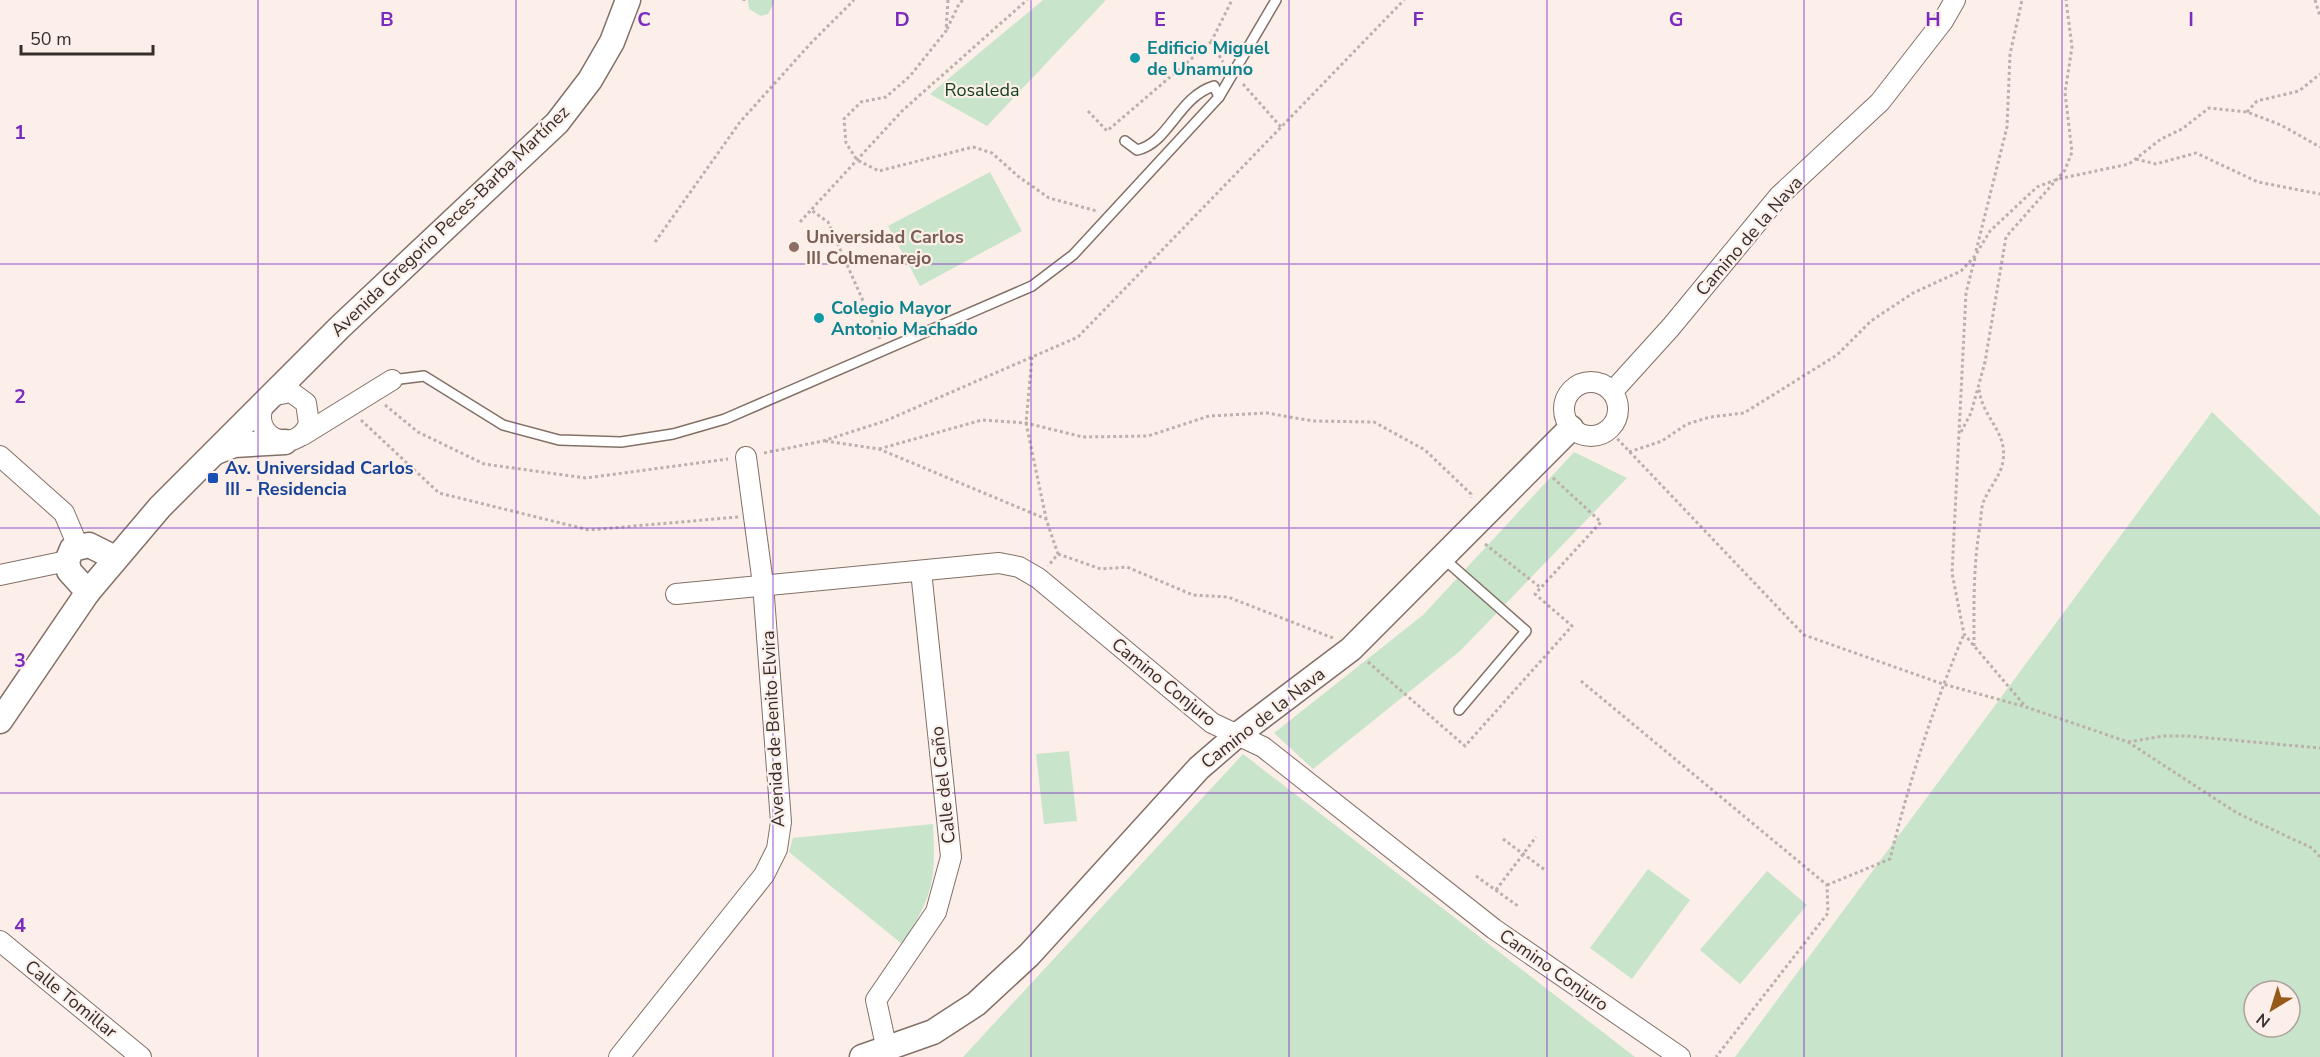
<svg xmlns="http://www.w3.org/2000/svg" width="2320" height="1057" font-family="'Nunito Sans',sans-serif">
<rect width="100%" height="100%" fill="#fcefe9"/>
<!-- green -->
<g fill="#c8e4cb" fill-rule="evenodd">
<path d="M 748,0 L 774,0 L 774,3 L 768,14 L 761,16 L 749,9 Z"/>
<path d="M 1043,0 L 1106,0 L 987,126 L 930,94 Z"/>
<path d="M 990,172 L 1022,231 L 920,286 L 888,226 Z"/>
<path d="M 2212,412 L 2320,516 L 2320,1057 L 1735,1057 ZM 2254,991 L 2290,991 L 2290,1027 L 2254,1027 Z"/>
<path d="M 1574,452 L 1627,478 L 1460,651 L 1313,769 L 1274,733 L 1423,615 Z"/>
<path d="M 1069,751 L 1077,821 L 1044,824 L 1036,754 Z"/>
<path d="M 1243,754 L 1635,1057 L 963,1057 Z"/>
<path d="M 933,824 C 936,881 933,896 902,944 L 789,852 L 793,838 Z"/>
<path d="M 1648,869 L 1690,900 L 1632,979 L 1590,948 Z"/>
<path d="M 1767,871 L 1807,905 L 1740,984 L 1700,950 Z"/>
</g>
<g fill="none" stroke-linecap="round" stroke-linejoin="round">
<defs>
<g id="service">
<path d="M 1125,141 L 1137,150 C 1169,143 1178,97 1214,86 L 1219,97"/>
<path d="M 392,380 L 424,376 L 503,425 L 559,440 L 621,442 L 673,434 L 725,419 L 1032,286 L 1073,255 L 1219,97 L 1276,0"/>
<path d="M 1443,558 L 1526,631 L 1459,710"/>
</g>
<g id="minor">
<circle cx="1591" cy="409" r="27"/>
<path d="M 1613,391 L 1671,327 L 1779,196 L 1880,102 L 1943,21 L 1955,0"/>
<path d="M 265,402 C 247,435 294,458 309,424 L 306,403 L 291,392 L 270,396"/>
<path d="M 303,435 L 392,380"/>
<path d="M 0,456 L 64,513 L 78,546"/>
<path d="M 0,575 L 67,561"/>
<path d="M 676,594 L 999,563 L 1019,567 L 1038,578 L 1212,723 L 1263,747 L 1494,929 L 1680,1057"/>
<path d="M 0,941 L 141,1057"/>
<path d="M 887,1050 L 876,1000 L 936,912 L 951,857 L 921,571"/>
<path d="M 619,1057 L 764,875 L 777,849 L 781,822 L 763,584 L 746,457"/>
</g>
<g id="tertiary">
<path d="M 216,452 L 234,445 L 285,442"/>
<path d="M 88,592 L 69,571 L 67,561 L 72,549 L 89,545 L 115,558"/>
<path d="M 0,721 L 88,592 L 160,507 L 340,327 L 557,123 L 590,80 L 612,42 L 628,0"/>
<path d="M 862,1057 L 933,1032 L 976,1004 L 1029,955 L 1199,768 L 1236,736 L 1351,649 L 1571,428"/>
</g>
</defs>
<!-- service casing -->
<use href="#service" stroke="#837067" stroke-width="12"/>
<!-- minor casing -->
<use href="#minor" stroke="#837067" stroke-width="22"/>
<!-- tertiary casing -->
<use href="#tertiary" stroke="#837067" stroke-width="27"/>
<!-- path -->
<g stroke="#bbb0ab" stroke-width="3" stroke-dasharray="3 3" stroke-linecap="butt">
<path d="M 744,0 L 744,1"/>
<path d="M 948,0 L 946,31 L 910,76 L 886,97 L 861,102 L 844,119 L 846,143 L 857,160 L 879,171 L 973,147 L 992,153 L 1019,177 L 1049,198 L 1097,211"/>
<path d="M 2315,0 L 2320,16"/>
<path d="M 947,29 L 959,4 L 963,0"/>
<path d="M 1211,42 L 1232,0"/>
<path d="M 1243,84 L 1281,127"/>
<path d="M 1088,111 L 1107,131 L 1211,42 L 1223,62"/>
<path d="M 2247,112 L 2257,101 L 2299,91 L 2320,74"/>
<path d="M 2136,159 L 2156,164 L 2196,153 L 2258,182 L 2320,194"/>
<path d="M 800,222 L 811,210"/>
<path d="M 655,242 L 740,122 L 811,43 L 854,0"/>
<path d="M 1976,251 L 2007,127 L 2010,54 L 2022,0"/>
<path d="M 1975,258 L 1966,293 L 1952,573 L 1964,634 L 2025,706"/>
<path d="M 880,339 L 828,222 L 811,210 L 902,111 L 1027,0"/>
<path d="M 1032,357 L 1026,423 L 1046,518"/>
<path d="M 385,405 L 418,432 L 484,464 L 586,478 L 728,459"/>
<path d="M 361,420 L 439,493 L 589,530 L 738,517"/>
<path d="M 1609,430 L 1804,635 L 1943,684 L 2026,707 L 2128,742 L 2237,813 L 2312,848 L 2320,857"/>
<path d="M 1961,432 L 1971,413 L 1985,362 L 2006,237 L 2065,170 L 2072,152 L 2065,93 L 2072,47 L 2066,0"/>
<path d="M 825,441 L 879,449 L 1046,519 L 1058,554 L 1048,566"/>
<path d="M 879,449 L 982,420 L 1026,423 L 1083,437 L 1148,436 L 1209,416 L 1267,413 L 1313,421 L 1374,422 L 1425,450 L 1471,494 L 1471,498"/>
<path d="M 1629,452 L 1662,441 L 1687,424 L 1710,417 L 1744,413 L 1837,355 L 1871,321 L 1913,293 L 1961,271 L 1975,256 L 1990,231 L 2037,187 L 2058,179 L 2129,164 L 2161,139 L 2182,129 L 2209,108 L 2247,112 L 2281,125 L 2320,147"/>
<path d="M 764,453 L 823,441 L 885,421 L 1078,337 L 1404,0"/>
<path d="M 1485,544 L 1541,588"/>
<path d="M 1058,554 L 1101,569 L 1127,567 L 1193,595 L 1228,597 L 1333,638"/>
<path d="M 1974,646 C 1974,606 1973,566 1980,526 C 1981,518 1981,510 1983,503 C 1988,489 2001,476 2003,461 C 2008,431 1981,417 1979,388"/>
<path d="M 1368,662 L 1465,746 L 1572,626 L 1535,594 L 1601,522 L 1551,476"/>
<path d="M 1581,681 L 1827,885 L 1828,913 L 1716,1057"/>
<path d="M 2128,742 L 2163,736 L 2187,736 L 2320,748"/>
<path d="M 1503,839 L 1545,870"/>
<path d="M 1476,876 L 1518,906"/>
<path d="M 1827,885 L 1890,859 C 1909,782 1933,707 1964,634"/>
<path d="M 1496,890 L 1536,837"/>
</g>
<!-- service -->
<use href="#service" stroke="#fff" stroke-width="9"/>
<!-- minor -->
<use href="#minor" stroke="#fff" stroke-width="20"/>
<!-- tertiary -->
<use href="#tertiary" stroke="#fff" stroke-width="24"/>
</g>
<!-- grid -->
<path fill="none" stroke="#7b2cbf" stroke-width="1.5" stroke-opacity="0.55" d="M 258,0 L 258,1057M 516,0 L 516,1057M 773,0 L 773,1057M 1031,0 L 1031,1057M 1289,0 L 1289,1057M 1547,0 L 1547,1057M 1804,0 L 1804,1057M 2062,0 L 2062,1057M 0,264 L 2320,264M 0,528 L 2320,528M 0,793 L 2320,793"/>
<!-- markers -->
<g fill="#0f9aa8" stroke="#fcefe9" stroke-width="2">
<circle cx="1135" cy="58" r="6"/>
<circle cx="819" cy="318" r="6"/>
</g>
<circle fill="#8d6e63" stroke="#fcefe9" stroke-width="2" cx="794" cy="247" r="6"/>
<rect fill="#1a4fb4" stroke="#fcefe9" stroke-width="2" x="207" y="472" width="12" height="12" rx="3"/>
<g text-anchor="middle" stroke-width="4.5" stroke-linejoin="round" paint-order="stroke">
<!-- culture labels -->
<g font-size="18" font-weight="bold" fill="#0d838f" stroke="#fcefe9" text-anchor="start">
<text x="1147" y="54">Edificio Miguel<tspan x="1147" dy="21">de Unamuno</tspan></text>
<text x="831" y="314">Colegio Mayor<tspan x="831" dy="21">Antonio Machado</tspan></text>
</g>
<!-- park labels -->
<g font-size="18" fill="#13421f" stroke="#fcefe9">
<text x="982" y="96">Rosaleda</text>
</g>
<!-- street labels -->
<g font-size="18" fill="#362e2a" stroke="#fcefe9">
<text transform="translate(450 221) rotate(-44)" y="6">Avenida Gregorio Peces-Barba Martínez</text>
<text transform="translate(1749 236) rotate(-49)" y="6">Camino de la Nava</text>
<text transform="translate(1164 682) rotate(39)" y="6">Camino Conjuro</text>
<text transform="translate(1263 718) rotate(-38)" y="6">Camino de la Nava</text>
<text transform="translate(773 729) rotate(-93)" y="6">Avenida de Benito Elvira</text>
<text transform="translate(943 785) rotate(-96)" y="6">Calle del Caño</text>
<text transform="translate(1554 970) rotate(35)" y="6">Camino Conjuro</text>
<text transform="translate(71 999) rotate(39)" y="6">Calle Tomillar</text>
</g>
<!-- education labels -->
<g font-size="18" font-weight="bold" fill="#785e54" stroke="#fcefe9" text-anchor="start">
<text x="806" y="243">Universidad Carlos<tspan x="806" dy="21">III Colmenarejo</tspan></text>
</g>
<!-- transit labels -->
<g font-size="18" font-weight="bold" fill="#164399" stroke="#fcefe9" text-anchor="start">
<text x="225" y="474">Av. Universidad Carlos<tspan x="225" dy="21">III - Residencia</tspan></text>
</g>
</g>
<g font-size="20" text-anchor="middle" font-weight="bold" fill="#7b2cbf" stroke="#fcefe9" stroke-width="4.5" stroke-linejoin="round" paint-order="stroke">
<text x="387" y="26">B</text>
<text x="644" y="26">C</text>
<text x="902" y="26">D</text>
<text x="1160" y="26">E</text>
<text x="1418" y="26">F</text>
<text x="1676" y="26">G</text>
<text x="1933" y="26">H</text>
<text x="2191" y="26">I</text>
<text x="20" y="139">1</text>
<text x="20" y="403">2</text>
<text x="20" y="667">3</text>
<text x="20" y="932">4</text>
</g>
<!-- north arrow -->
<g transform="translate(2272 1009) rotate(218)"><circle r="28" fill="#fcefe9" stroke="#ada29d" stroke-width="1.5"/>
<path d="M0-4.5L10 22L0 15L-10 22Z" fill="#955a19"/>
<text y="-9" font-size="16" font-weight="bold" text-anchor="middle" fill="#362e2a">N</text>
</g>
<!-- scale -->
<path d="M21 45v9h132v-9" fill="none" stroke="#362e2a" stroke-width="3"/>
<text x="30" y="45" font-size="18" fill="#362e2a" stroke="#fcefe9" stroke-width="4.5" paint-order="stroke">50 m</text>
</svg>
